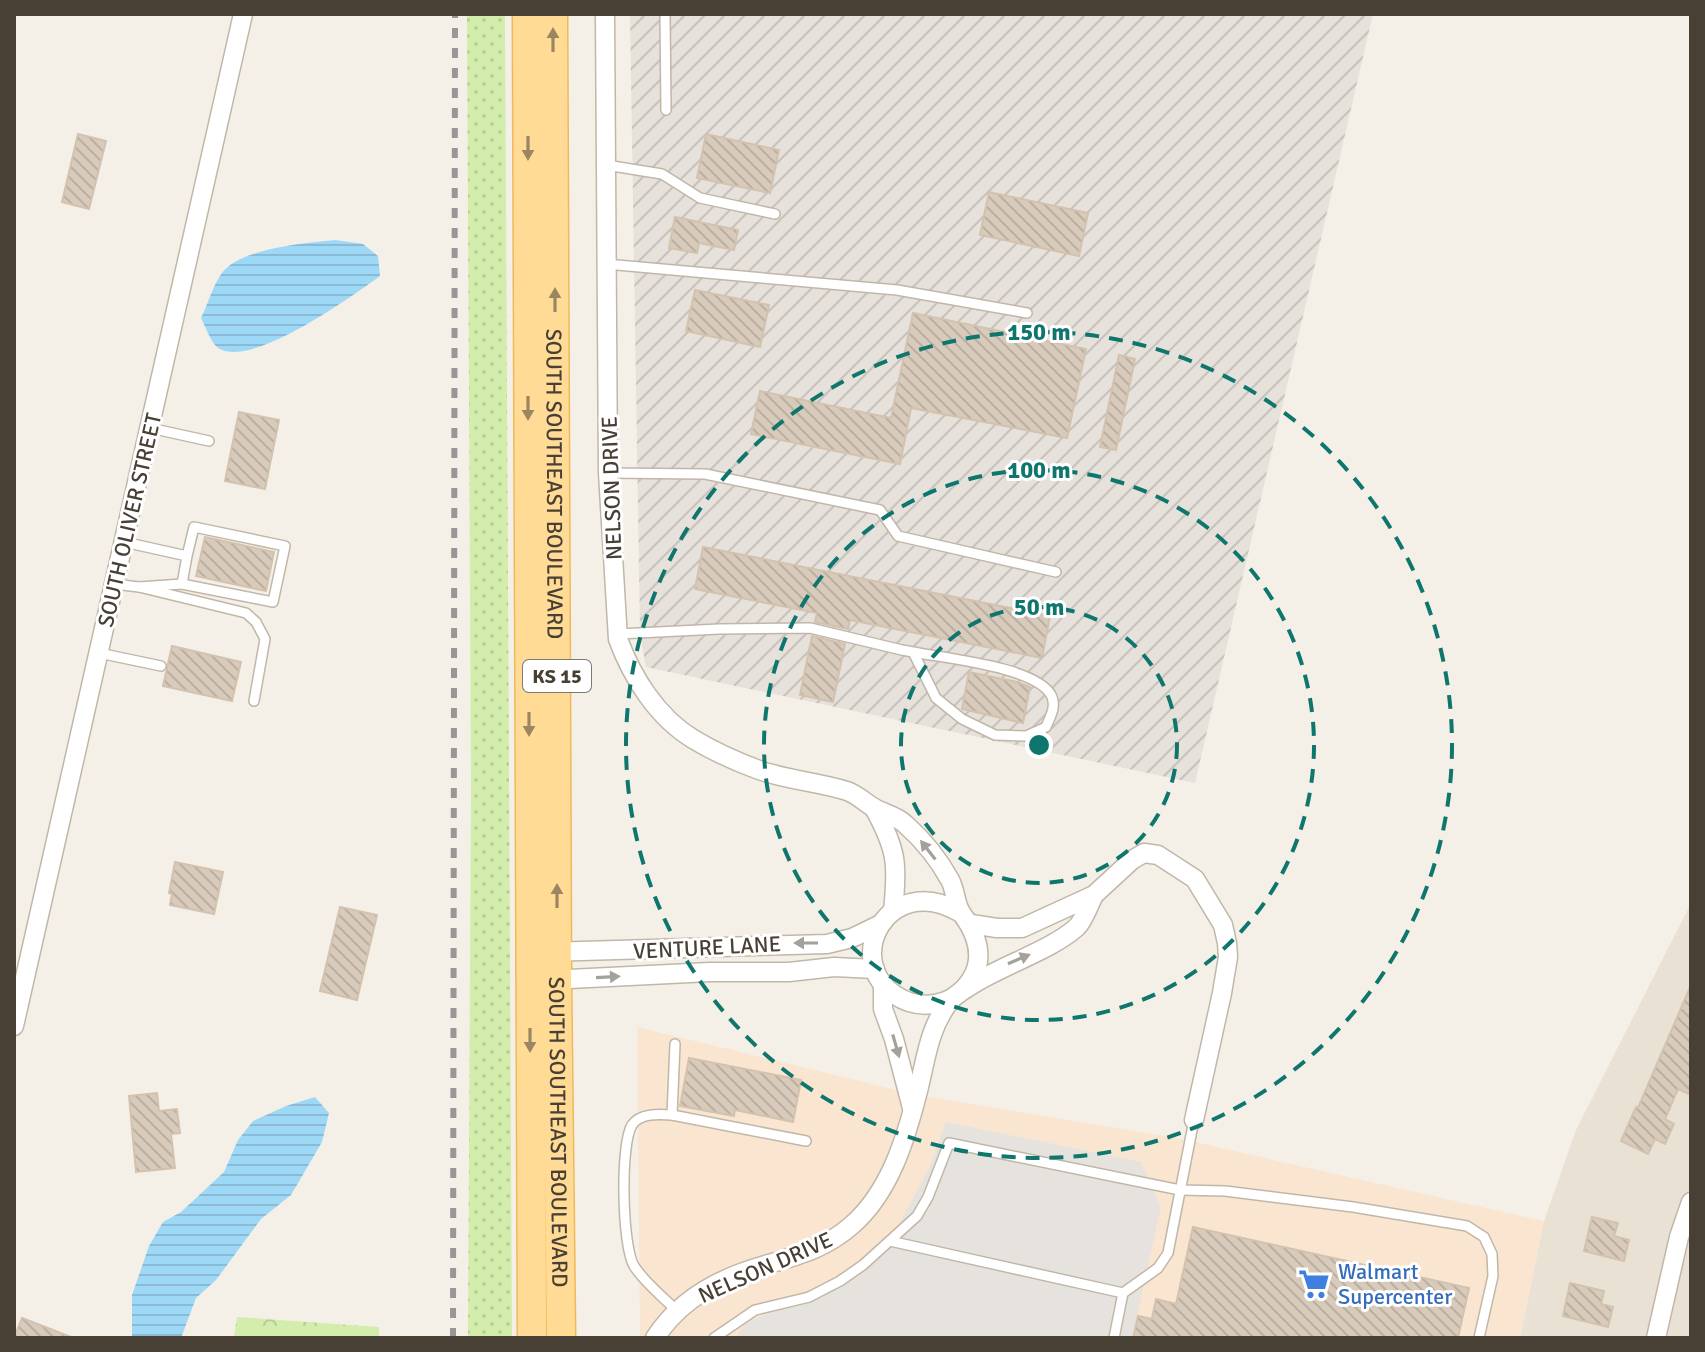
<svg xmlns="http://www.w3.org/2000/svg" width="1705" height="1352" font-family="Signika,sans-serif">
<defs>
<pattern id="industrial-furrows" width="10" height="10" patternUnits="userSpaceOnUse" patternTransform="scale(2)"><rect width="10" height="10" fill="#e7e1db"/><path d="M-1 1l2-2M0 10L10 0M9 11l2-2" fill="none" stroke="#c8c2bd"/></pattern>
<pattern id="grass-dots" width="8" height="8" patternUnits="userSpaceOnUse" patternTransform="scale(2)"><rect width="8" height="8" fill="#d3edac"/><path d="M2 2h.1M6 6h.1" fill="none" stroke="#b7cc95" stroke-width="1.8" stroke-linecap="round"/></pattern>
<pattern id="forest-crowns" width="20" height="18" patternUnits="userSpaceOnUse" patternTransform="scale(2)"><rect width="20" height="18" fill="#d3edac"/><path d="M2 6a3 3 0 1 1 6 0M12 15a3 3 0 1 1 6 0" fill="none" stroke="#b7cc95"/></pattern>
<pattern id="water-rules" width="6" height="5" patternUnits="userSpaceOnUse" patternTransform="scale(2)"><rect width="6" height="5" fill="#9ed8f7"/><path d="M0 2.5h6" fill="none" stroke="#8abad4"/></pattern>
<pattern id="building-back-hatch" width="6" height="6" patternUnits="userSpaceOnUse" patternTransform="scale(2)"><rect width="6" height="6" fill="#d8cbbb"/><path d="M-1 5l2 2M0 0l6 6M5-1l2 2" fill="none" stroke="#bbafa1"/></pattern>
</defs>
<rect width="100%" height="100%" fill="#f5f0e7"/>
<!-- residential -->
<path fill="#e9e1d4" d="M 1691,903 L 1691,1338 L 1520,1338 L 1544,1221 L 1576,1130 Z"/>
<!-- commercial -->
<path fill="#f9e5d0" d="M 637,1027 L 917,1095 L 1172,1137 L 1544,1221 L 1520,1338 L 640,1338 Z"/>
<!-- industrial -->
<path fill="url(#industrial-furrows)" d="M 630,14 L 1373,14 L 1195,783 L 646,667 L 640,635 Z"/>
<!-- grass -->
<path fill="url(#grass-dots)" d="M 467,14 L 505,14 L 512,1338 L 468,1338 L 471,787 Z"/>
<!-- forest -->
<path fill="url(#forest-crowns)" d="M 237,1317 L 379,1327 L 379,1338 L 234,1338 Z"/>
<!-- parking -->
<path fill="#e6e3df" d="M 946,1122 L 1141,1162 L 1161,1207 L 1132,1338 L 735,1338 L 746,1323 L 840,1281 L 890,1241 L 929,1168 Z"/>
<!-- water -->
<g fill="url(#water-rules)">
<path d="M 335,240 L 363,244 L 378,256 L 380,276 C 354,295 245,374 216,346 C 210,340 205,326 201,318 C 208,304 213,285 222,273 C 240,248 307,243 335,240 Z"/>
<path d="M 315,1097 L 329,1113 L 322,1142 L 291,1195 L 261,1219 L 216,1280 L 196,1298 L 181,1338 L 132,1338 L 132,1295 L 149,1246 L 163,1222 L 181,1212 L 224,1172 L 238,1140 L 253,1121 L 286,1106 Z"/>
</g>
<!-- building -->
<g fill="url(#building-back-hatch)" stroke="#d3c2ae" stroke-width="2">
<path d="M 78,134 L 106,141 L 89,209 L 62,202 Z"/>
<path d="M 706,134 L 779,150 L 770,193 L 697,178 Z"/>
<path d="M 989,192 L 1088,213 L 1079,256 L 980,235 Z"/>
<path d="M 675,217 L 738,230 L 734,250 L 699,243 L 697,253 L 669,248 Z"/>
<path d="M 695,290 L 769,305 L 760,347 L 686,331 Z"/>
<path d="M 913,313 L 1086,349 L 1067,438 L 911,408 L 900,464 L 751,434 L 760,391 L 891,418 Z"/>
<path d="M 1119,355 L 1135,359 L 1116,450 L 1100,447 Z"/>
<path d="M 239,412 L 279,420 L 265,489 L 225,481 Z"/>
<path d="M 205,537 L 274,552 L 266,591 L 196,576 Z"/>
<path d="M 703,547 L 1050,616 L 1042,658 L 850,620 L 848,629 L 815,622 L 817,613 L 695,589 Z"/>
<path d="M 812,636 L 845,644 L 833,702 L 800,695 Z"/>
<path d="M 172,646 L 241,662 L 232,701 L 163,686 Z"/>
<path d="M 969,672 L 1017,682 L 1030,687 L 1023,723 L 962,709 Z"/>
<path d="M 175,862 L 223,872 L 214,914 L 170,905 L 172,894 L 169,893 Z"/>
<path d="M 340,907 L 377,915 L 357,1000 L 320,991 Z"/>
<path d="M 1691,985 L 1691,1095 L 1678,1089 L 1665,1119 L 1674,1124 L 1665,1144 L 1655,1139 L 1648,1154 L 1621,1141 L 1636,1107 L 1638,1108 Z"/>
<path d="M 689,1058 L 801,1080 L 793,1122 L 735,1110 L 734,1116 L 680,1106 Z"/>
<path d="M 157,1093 L 159,1111 L 177,1109 L 180,1133 L 171,1134 L 175,1168 L 136,1172 L 129,1096 Z"/>
<path d="M 1592,1217 L 1618,1223 L 1614,1236 L 1629,1240 L 1624,1261 L 1584,1251 Z"/>
<path d="M 1193,1227 L 1469,1288 L 1458,1338 L 1133,1338 L 1138,1316 L 1152,1319 L 1156,1299 L 1176,1304 Z"/>
<path d="M 1570,1283 L 1604,1291 L 1601,1304 L 1613,1307 L 1608,1327 L 1563,1316 Z"/>
<path d="M 22,1318 L 71,1337 L 71,1338 L 14,1338 Z"/>
</g>
<g fill="none" stroke-linecap="round" stroke-linejoin="round">
<defs>
<g id="lane">
<path d="M 665,14 L 666,110"/>
<path d="M 606,165 L 662,174 L 700,198 L 775,214"/>
<path d="M 606,264 L 897,290 L 1027,313"/>
<path d="M 150,428 L 209,441"/>
<path d="M 608,473 L 705,474 L 880,510 L 898,536 L 1056,572"/>
<path d="M 124,542 L 187,556 L 194,527 L 285,546 L 273,602 L 182,584 L 187,556"/>
<path d="M 114,584 L 139,587 L 182,584"/>
<path d="M 139,587 L 246,613 L 256,622 L 265,639 L 254,701"/>
<path d="M 618,634 L 719,629 L 810,628 L 902,650 L 913,652 C 943,658 1040,667 1052,697 C 1056,708 1050,717 1046,727 L 1026,736 L 995,735 L 962,719 L 936,698 L 913,652"/>
<path d="M 99,653 L 161,666"/>
<path d="M 675,1044 L 672,1115 L 806,1141"/>
<path d="M 672,1115 C 659,1114 640,1113 632,1125 C 620,1144 622,1246 634,1266 C 645,1283 663,1297 677,1311"/>
<path d="M 890,1241 L 1123,1293"/>
<path d="M 714,1338 L 755,1310 L 809,1297 L 840,1281 L 863,1265 L 917,1216 L 928,1197 L 949,1143 L 1180,1190 L 1225,1191 L 1353,1207 L 1467,1226 L 1484,1237 L 1492,1254 L 1493,1276 L 1479,1338"/>
<path d="M 1114,1338 L 1123,1293 L 1158,1268 L 1168,1253 L 1194,1120"/>
</g>
<g id="street">
<path d="M 605,14 L 608,473 L 618,639 C 632,677 657,717 693,739 C 713,751 737,762 759,770 C 787,780 818,782 847,791 C 859,795 867,805 878,810 C 887,814 898,817 905,824 C 922,839 939,860 950,880 C 956,891 955,905 962,914 C 982,941 987,970 958,994 C 940,1008 914,1008 895,995 C 842,960 888,871 959,912"/>
<path d="M 874,808 C 897,850 898,864 893,911"/>
<path d="M 971,924 L 997,928 L 1022,928 L 1094,895 L 1132,860 L 1144,853 L 1158,855 L 1195,879 L 1223,925 L 1227,943 L 1228,957 L 1222,993 L 1194,1120"/>
<path d="M 547,952 L 827,944 L 852,938 L 881,924"/>
<path d="M 549,980 L 710,972 L 789,972 L 834,967 L 875,969"/>
<path d="M 883,983 L 883,1009 L 894,1039 L 912,1108"/>
<path d="M 14,1026 L 243,14"/>
<path d="M 655,1338 C 675,1307 706,1286 741,1273 C 781,1258 817,1256 852,1225 C 890,1192 906,1138 918,1091 C 926,1059 929,1026 951,1000 C 956,994 964,990 970,986 C 1002,965 1050,951 1077,927 C 1084,920 1089,905 1094,895"/>
<path d="M 1656,1338 L 1679,1237 L 1691,1202"/>
</g>
<g id="primary">
<path d="M 527,14 L 532,1338"/>
<path id="s1" d="M 553,14 L 557,980 L 561,1338"/>
</g>
</defs>
<!-- lane casing -->
<use href="#lane" stroke="#c1b7a8" stroke-width="12"/>
<!-- street casing -->
<use href="#street" stroke="#c1b7a8" stroke-width="21"/>
<!-- primary casing -->
<use href="#primary" stroke="#efb95b" stroke-width="31"/>
<!-- lane -->
<use href="#lane" stroke="#fff" stroke-width="9"/>
<!-- street -->
<use href="#street" stroke="#fff" stroke-width="18"/>
<!-- primary -->
<use href="#primary" stroke="#ffdb96" stroke-width="28"/>
<!-- rail -->
<path stroke="#979797" stroke-width="6" stroke-dasharray="10 10" stroke-linecap="butt" d="M 453,1338 L 455,14"/>
</g>
<!-- one-way arrows -->
<defs><path id="oneway-solid" d="M-6-.8H1V-3.2L6.5 0L1 3.2V.8H-6Z" transform="scale(2)"/></defs>
<g fill="#9b8661">
<use href="#oneway-solid" transform="translate(553 40) rotate(-90)"/>
<use href="#oneway-solid" transform="translate(528 148) rotate(90)"/>
<use href="#oneway-solid" transform="translate(555 300) rotate(-90)"/>
<use href="#oneway-solid" transform="translate(528 408) rotate(90)"/>
<use href="#oneway-solid" transform="translate(529 724) rotate(90)"/>
<use href="#oneway-solid" transform="translate(557 896) rotate(-90)"/>
<use href="#oneway-solid" transform="translate(530 1040) rotate(90)"/>
</g>
<g fill="#a4a09a">
<use href="#oneway-solid" transform="translate(928 850) rotate(-128)"/>
<use href="#oneway-solid" transform="translate(806 943) rotate(-180)"/>
<use href="#oneway-solid" transform="translate(1019 959) rotate(-23)"/>
<use href="#oneway-solid" transform="translate(608 977) rotate(-3)"/>
<use href="#oneway-solid" transform="translate(896 1046) rotate(74)"/>
</g>
<!-- distance rings -->
<g fill="none" stroke="#0f766e" stroke-width="4" stroke-dasharray="14 10">
<circle cx="1039" cy="745" r="138"/>
<circle cx="1039" cy="745" r="275"/>
<circle cx="1039" cy="745" r="413"/>
</g>
<!-- icons -->
<defs>
<symbol id="supermarket-bare" viewBox="-9 -9 18 18"><path d="M-6-5.5h2.5l.6 2H6L4.5 2H-2.5L-4.4-4H-6ZM-1.5 3.2a1.3 1.3 0 1 0 .1 0ZM3 3.2a1.3 1.3 0 1 0 .1 0Z" fill="#3f7fe0" stroke="#fff" stroke-width="2.5" paint-order="stroke"/></symbol>
</defs>
<g fill-rule="evenodd">
<use href="#supermarket-bare" x="1292" y="1262" width="44" height="44"/>
</g>
<g text-anchor="middle" stroke-width="6" stroke-linejoin="round" paint-order="stroke">
<!-- shield labels -->
<rect fill="#fff" stroke="#807972" stroke-width="2" x="523" y="660" width="68" height="32" rx="6"/>
<g font-size="20" font-weight="bold" fill="#494035">
<text x="557" y="683">KS 15</text>
</g>
<!-- street labels -->
<g font-size="22" fill="#494035" stroke="#fff">
<text dy="8" stroke="none"><textPath href="#s1" startOffset="470">SOUTH SOUTHEAST BOULEVARD</textPath></text>
<text transform="translate(611 488) rotate(-92)" y="8">NELSON DRIVE</text>
<text transform="translate(129 520) rotate(-77)" y="8">SOUTH OLIVER STREET</text>
<text transform="translate(707 947) rotate(-3)" y="8">VENTURE LANE</text>
<text dy="8" stroke="none"><textPath href="#s1" startOffset="1118">SOUTH SOUTHEAST BOULEVARD</textPath></text>
<text transform="translate(765 1267) rotate(-24)" y="8">NELSON DRIVE</text>
</g>
<!-- shop labels -->
<g font-size="22" fill="#366cbe" stroke="#fff" text-anchor="start">
<text x="1338" y="1279">Walmart<tspan x="1338" dy="25">Supercenter</tspan></text>
</g>
</g>
<circle cx="1039" cy="745" r="12" fill="#0f766e" stroke="#fff" stroke-width="4"/>
<g font-size="24" text-anchor="middle" font-weight="bold" fill="#0f766e" stroke="#fff" stroke-width="6" stroke-linejoin="round" paint-order="stroke">
<text x="1039" y="340">150 m</text>
<text x="1039" y="478">100 m</text>
<text x="1039" y="615">50 m</text>
</g>
<!-- border -->
<rect width="1705" height="1352" fill="none" stroke="#494035" stroke-width="32"/>
</svg>
